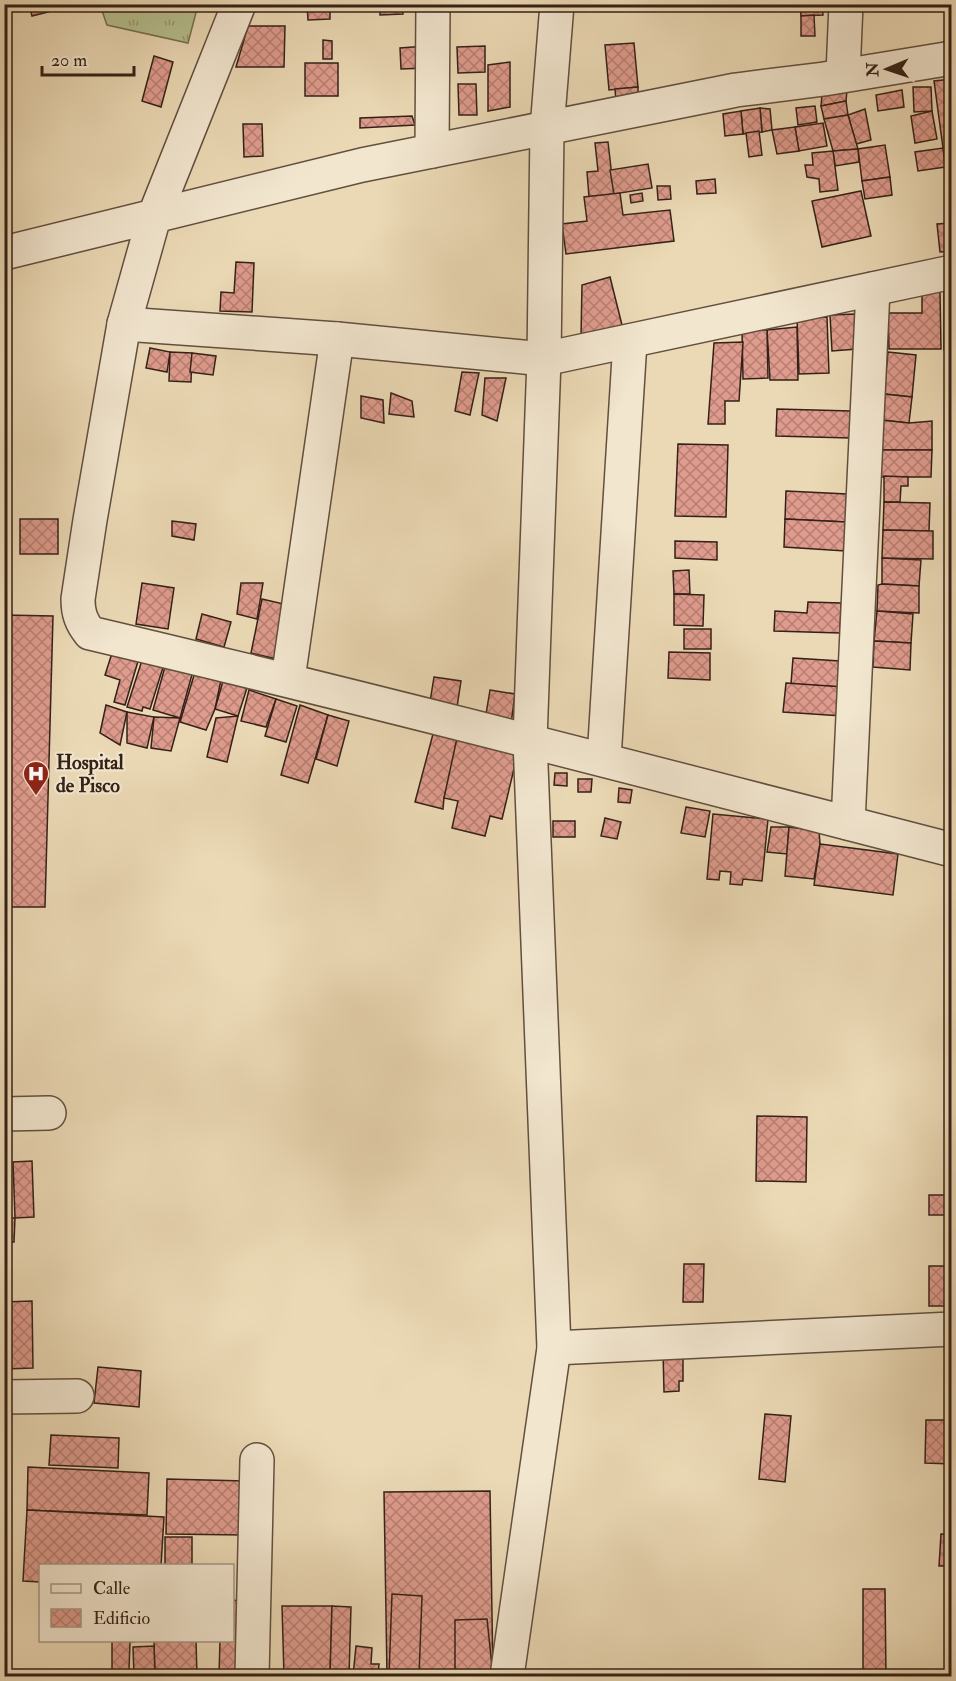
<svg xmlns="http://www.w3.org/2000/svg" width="956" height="1681" font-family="'IM FELL Double Pica',serif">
<defs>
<pattern id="park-tufts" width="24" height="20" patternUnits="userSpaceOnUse" patternTransform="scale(1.5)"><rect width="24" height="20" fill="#b6bf8e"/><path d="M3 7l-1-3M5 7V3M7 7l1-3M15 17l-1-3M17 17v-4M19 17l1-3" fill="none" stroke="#959b73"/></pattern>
<pattern id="building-cross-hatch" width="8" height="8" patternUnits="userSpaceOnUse" patternTransform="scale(1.5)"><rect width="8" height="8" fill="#df9b8d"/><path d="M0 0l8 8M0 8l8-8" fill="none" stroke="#b67e72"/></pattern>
</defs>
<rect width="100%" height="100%" fill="#ebd9b5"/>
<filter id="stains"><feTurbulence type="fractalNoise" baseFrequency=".00333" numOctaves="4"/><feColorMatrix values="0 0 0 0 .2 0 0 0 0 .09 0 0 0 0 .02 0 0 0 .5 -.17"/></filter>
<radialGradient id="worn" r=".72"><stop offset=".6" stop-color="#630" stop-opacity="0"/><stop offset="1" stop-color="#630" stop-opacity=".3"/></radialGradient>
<!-- park -->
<path fill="url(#park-tufts)" stroke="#757052" stroke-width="1.5" d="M 100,5 L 100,4 L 198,5 L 188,43 L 107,25 Z"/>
<!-- building -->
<g fill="url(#building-cross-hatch)" stroke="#342117" stroke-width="1.5">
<path d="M 29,4 L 79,4 L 32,16 Z"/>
<path d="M 307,4 L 330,4 L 330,19 L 308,20 Z"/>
<path d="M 380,4 L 402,4 L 403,14 L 380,15 Z"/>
<path d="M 800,4 L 822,4 L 823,15 L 801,16 Z"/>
<path d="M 814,15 L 815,36 L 801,36 L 801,16 Z"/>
<path d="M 248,26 L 285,26 L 284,67 L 236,67 Z"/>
<path d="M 323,40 L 332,41 L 332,59 L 323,59 Z"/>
<path d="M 634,43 L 638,87 L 609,90 L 605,45 Z"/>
<path d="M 426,46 L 427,68 L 401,69 L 400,48 Z"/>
<path d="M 485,46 L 485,72 L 458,73 L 457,47 Z"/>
<path d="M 154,56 L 173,62 L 161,107 L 142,101 Z"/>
<path d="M 510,62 L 510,107 L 488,111 L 488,65 Z"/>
<rect x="305" y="63" width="33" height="33"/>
<path d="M 952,79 L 952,147 L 943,148 L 934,81 Z"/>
<path d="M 458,84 L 476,84 L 477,115 L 459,115 Z"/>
<path d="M 638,87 L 638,100 L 616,102 L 615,89 Z"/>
<path d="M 913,87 L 931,87 L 932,111 L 914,112 Z"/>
<path d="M 847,90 L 846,101 L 821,106 L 822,95 Z"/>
<path d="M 902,90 L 904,107 L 878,111 L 876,95 Z"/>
<path d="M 846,101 L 848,115 L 824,119 L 821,106 Z"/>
<path d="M 815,106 L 817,122 L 798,125 L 796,108 Z"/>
<path d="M 760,108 L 770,109 L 772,130 L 762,132 Z"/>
<path d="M 760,108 L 762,132 L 743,134 L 741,111 Z"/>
<path d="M 865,109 L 871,140 L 856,144 L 848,115 Z"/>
<path d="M 741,111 L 743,134 L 725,136 L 723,114 Z"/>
<path d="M 932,111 L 937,139 L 915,143 L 911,116 Z"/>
<path d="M 848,115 L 858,149 L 833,151 L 824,119 Z"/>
<path d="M 412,116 L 415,125 L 360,128 L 360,118 Z"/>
<path d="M 823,123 L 827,146 L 799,151 L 795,127 Z"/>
<path d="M 243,124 L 262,124 L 263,156 L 244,157 Z"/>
<path d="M 795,127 L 799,151 L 777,154 L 772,130 Z"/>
<path d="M 759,131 L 762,155 L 749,157 L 746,133 Z"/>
<path d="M 608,142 L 614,194 L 589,197 L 587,172 L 598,171 L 595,143 Z"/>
<path d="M 885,145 L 890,177 L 862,181 L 858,149 Z"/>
<path d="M 943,148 L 945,167 L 918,171 L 915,152 Z"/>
<path d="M 858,149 L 859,162 L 835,166 L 833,151 Z"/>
<path d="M 833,151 L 838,190 L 820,192 L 819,179 L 807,177 L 805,165 L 813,165 L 812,153 Z"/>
<path d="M 648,164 L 652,188 L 614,194 L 610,170 Z"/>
<path d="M 890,177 L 892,195 L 865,199 L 862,181 Z"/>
<path d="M 715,179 L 716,193 L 697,194 L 696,181 Z"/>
<path d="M 657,186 L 670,186 L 671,199 L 658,200 Z"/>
<path d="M 861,191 L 871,236 L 822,247 L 812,201 Z"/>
<path d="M 620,193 L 623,215 L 670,210 L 674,241 L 566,254 L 562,224 L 587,221 L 584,197 Z"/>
<path d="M 642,193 L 643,201 L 631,203 L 630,195 Z"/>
<path d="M 952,223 L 952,251 L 940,252 L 937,224 Z"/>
<path d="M 236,262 L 254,263 L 252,312 L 220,311 L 221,292 L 234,293 Z"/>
<path d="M 610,277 L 622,325 L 581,337 L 582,285 Z"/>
<rect x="944" y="288" width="8" height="62"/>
<path d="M 922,292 L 940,292 L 941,349 L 889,349 L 888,313 L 922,313 Z"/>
<path d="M 855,314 L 857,349 L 832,351 L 830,315 Z"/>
<path d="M 827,317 L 829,373 L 799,374 L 797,318 Z"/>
<path d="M 797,327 L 798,380 L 770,380 L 767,330 Z"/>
<path d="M 742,330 L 767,330 L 768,378 L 743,379 Z"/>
<path d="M 743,342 L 739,401 L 725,401 L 725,424 L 708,424 L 714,343 Z"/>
<path d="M 150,348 L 170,352 L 167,372 L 146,368 Z"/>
<path d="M 170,352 L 192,353 L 191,382 L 169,381 Z"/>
<path d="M 888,352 L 916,355 L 912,397 L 884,394 Z"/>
<path d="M 192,353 L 216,356 L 213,375 L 190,372 Z"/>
<path d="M 462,372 L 479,373 L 470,415 L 455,411 Z"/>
<path d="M 485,378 L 506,378 L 497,421 L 482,415 Z"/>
<path d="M 391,393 L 412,401 L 414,417 L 389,414 Z"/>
<path d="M 884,394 L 912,397 L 909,423 L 881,420 Z"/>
<path d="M 947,394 L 952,395 L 952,423 L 947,423 Z"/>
<path d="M 361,396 L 383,400 L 384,423 L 361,418 Z"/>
<path d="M 777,409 L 851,411 L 850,438 L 776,436 Z"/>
<path d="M 881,420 L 909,423 L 932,421 L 932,450 L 881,450 Z"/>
<path d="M 678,444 L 728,445 L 726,517 L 675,516 Z"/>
<path d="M 881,450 L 932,450 L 931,477 L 881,477 Z"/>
<path d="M 884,476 L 908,477 L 908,486 L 901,486 L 900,502 L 884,502 Z"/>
<path d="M 786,491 L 847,494 L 846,522 L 785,519 Z"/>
<path d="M 884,502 L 930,503 L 929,531 L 883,530 Z"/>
<rect x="20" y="519" width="38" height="35"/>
<path d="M 785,519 L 846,522 L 845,551 L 784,547 Z"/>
<path d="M 172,521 L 196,524 L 194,540 L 172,536 Z"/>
<path d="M 883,530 L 933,531 L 933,559 L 882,558 Z"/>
<path d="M 675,541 L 717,542 L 717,560 L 675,558 Z"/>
<path d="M 882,558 L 921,560 L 919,586 L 882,584 Z"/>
<path d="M 689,570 L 690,594 L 674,594 L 673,571 Z"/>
<path d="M 142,583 L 174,588 L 168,629 L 136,624 Z"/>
<path d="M 241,583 L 263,583 L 257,619 L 237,614 Z"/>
<path d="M 882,584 L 919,586 L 919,613 L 877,611 L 878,585 Z"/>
<path d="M 674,594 L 704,595 L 703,626 L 674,625 Z"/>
<path d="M 262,599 L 288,605 L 277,659 L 251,653 Z"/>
<path d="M 808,602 L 841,603 L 840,633 L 774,631 L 775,611 L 807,613 Z"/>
<path d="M 877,611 L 913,614 L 911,643 L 874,641 Z"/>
<path d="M 202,614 L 231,622 L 224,647 L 196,639 Z"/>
<path d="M 4,615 L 53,616 L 45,907 L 4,907 Z"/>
<rect x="684" y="629" width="27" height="20"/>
<path d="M 874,641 L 911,643 L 910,670 L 873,667 Z"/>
<path d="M 113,650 L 139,658 L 125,705 L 114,702 L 120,680 L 105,675 Z"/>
<path d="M 669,652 L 710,653 L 710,680 L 668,678 Z"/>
<path d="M 144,654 L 165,661 L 150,709 L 143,707 L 142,711 L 127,707 Z"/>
<path d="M 793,658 L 840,661 L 838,687 L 791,684 Z"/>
<path d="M 166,663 L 193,671 L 180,718 L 153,710 Z"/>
<path d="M 195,672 L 221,680 L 215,709 L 206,730 L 180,722 Z"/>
<path d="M 434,677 L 461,681 L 457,707 L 430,702 Z"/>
<path d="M 223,681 L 247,688 L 238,716 L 215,709 Z"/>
<path d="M 786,683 L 844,687 L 842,716 L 783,712 Z"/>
<path d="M 249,690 L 276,699 L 266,727 L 241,721 Z"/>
<path d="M 490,690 L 515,694 L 511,724 L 485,720 Z"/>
<path d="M 276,699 L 297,706 L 286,742 L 265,736 Z"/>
<path d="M 106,705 L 127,712 L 120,745 L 100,733 Z"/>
<path d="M 300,705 L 328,715 L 308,783 L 281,775 Z"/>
<path d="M 127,712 L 154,717 L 147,748 L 127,743 Z"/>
<path d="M 328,715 L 349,721 L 337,766 L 316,759 Z"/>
<path d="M 238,716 L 227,762 L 207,757 L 216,718 Z"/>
<path d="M 154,717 L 180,718 L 171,751 L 151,748 Z"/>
<path d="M 433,734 L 461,741 L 444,798 L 443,809 L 415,802 Z"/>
<path d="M 457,738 L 518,752 L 502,819 L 490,816 L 485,836 L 452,828 L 458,801 L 444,798 Z"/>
<path d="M 555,773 L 567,773 L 567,786 L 554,785 Z"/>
<path d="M 578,779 L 592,779 L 591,792 L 578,792 Z"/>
<path d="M 619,788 L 632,790 L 630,803 L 618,802 Z"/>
<path d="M 686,807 L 710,811 L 705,837 L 681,833 Z"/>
<path d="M 713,814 L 768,819 L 762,881 L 743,879 L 742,885 L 730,884 L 731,872 L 720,871 L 719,880 L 707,879 Z"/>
<path d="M 605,818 L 621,822 L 617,839 L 601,836 Z"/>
<rect x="553" y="821" width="22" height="16"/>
<path d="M 771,827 L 789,827 L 787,854 L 767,852 Z"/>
<path d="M 789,827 L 819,831 L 820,844 L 814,879 L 785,876 Z"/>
<path d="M 820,844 L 898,854 L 893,895 L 814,885 Z"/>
<path d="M 757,1116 L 807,1117 L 806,1182 L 756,1181 Z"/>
<path d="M 32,1161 L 34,1217 L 15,1218 L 13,1162 Z"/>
<rect x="929" y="1195" width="23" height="20"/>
<path d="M 4,1218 L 15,1218 L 14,1242 L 4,1242 Z"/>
<path d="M 684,1264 L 704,1264 L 703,1302 L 683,1302 Z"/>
<rect x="929" y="1266" width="23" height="40"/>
<path d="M 32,1301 L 33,1368 L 4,1369 L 4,1302 Z"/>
<path d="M 663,1351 L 683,1351 L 683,1381 L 679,1381 L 679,1391 L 664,1392 Z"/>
<path d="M 98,1367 L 141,1371 L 139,1407 L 94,1403 Z"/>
<path d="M 765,1414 L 791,1416 L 785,1482 L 759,1479 Z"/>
<path d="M 926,1420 L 952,1420 L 952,1464 L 925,1463 Z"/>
<path d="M 51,1435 L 119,1438 L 118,1468 L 49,1465 Z"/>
<path d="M 28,1467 L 149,1473 L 147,1515 L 27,1510 Z"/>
<path d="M 167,1479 L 245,1481 L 244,1535 L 166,1534 Z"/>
<path d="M 490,1491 L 493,1676 L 387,1676 L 384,1492 Z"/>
<path d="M 27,1510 L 164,1517 L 161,1566 L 40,1566 L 40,1582 L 23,1581 Z"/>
<path d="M 941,1534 L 952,1535 L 952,1566 L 939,1566 Z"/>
<rect x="165" y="1537" width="27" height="29"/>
<path d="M 863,1589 L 885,1589 L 886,1676 L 863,1676 Z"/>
<path d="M 392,1594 L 422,1596 L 419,1676 L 389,1676 Z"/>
<path d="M 232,1600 L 239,1601 L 242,1676 L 219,1676 L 220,1640 L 232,1640 Z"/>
<path d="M 282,1606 L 332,1606 L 330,1676 L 284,1676 Z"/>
<path d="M 332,1606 L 351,1607 L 349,1676 L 330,1676 Z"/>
<path d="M 487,1619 L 493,1676 L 455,1674 L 455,1620 Z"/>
<path d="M 112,1640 L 148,1640 L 130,1642 L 129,1670 L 112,1671 Z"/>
<path d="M 154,1640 L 196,1640 L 197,1676 L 155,1676 Z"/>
<path d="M 154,1646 L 155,1676 L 134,1676 L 133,1647 Z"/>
<path d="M 356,1646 L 372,1648 L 371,1664 L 379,1664 L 378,1675 L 353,1676 Z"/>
</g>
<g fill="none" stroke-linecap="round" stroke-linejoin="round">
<defs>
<g id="minor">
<path d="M 239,4 L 154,217 L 124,324 L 90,520 L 78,599 C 78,613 81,622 90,633 C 379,701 665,776 952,850"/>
<path d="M 843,74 L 846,4"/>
<path d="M 432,151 L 433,4"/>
<path d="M 4,253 L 362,165 L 736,90 L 824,79 L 952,58"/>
<path d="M 124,324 L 337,339 L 544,359 L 952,272"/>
<path d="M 288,679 L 337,339"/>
<path d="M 604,759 L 630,341"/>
<path d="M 848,823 L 873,289"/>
<path d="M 4,1114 L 49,1113"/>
<path d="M 554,1348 L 952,1329"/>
<path d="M 4,1397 L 77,1396"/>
<path d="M 252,1676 L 257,1460"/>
<path d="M 507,1676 L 554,1348 L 530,740 L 544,359 L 547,129 L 557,4"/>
</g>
</defs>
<!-- minor casing -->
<use href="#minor" stroke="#624f3e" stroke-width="36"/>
<!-- minor -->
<use href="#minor" stroke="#f2e6cf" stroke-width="33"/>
</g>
<!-- icons -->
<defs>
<symbol id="hospital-pin" viewBox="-11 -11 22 30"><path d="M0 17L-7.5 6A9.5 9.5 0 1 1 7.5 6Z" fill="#8f2418" stroke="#f2e6cf"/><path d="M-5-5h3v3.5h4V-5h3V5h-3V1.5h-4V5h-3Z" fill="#fff"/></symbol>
</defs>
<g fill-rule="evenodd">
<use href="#hospital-pin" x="21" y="759" width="30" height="40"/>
</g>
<g text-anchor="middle" stroke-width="4.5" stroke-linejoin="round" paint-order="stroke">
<!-- poi labels -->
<g font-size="20" font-weight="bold" fill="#342117" stroke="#f2e6cf" text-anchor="start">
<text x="56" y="769">Hospital<tspan x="56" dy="23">de Pisco</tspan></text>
</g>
</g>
<!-- margin -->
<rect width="956" height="1681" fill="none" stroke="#ebd9b5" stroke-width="24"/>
<rect x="6" y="6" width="944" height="1669" fill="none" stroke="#342117" stroke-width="3"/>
<rect x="12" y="12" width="932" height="1657" fill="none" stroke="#342117" stroke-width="1.5"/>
<!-- legend -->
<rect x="39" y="1564" width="195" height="78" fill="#f2e6cf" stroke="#a69785" stroke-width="1.5"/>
<rect x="51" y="1584" width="30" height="9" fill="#f2e6cf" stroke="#a69785" stroke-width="1.5"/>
<text x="93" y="1594" font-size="18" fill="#342117">Calle</text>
<rect x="51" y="1609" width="30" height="18" fill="url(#building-cross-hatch)" stroke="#a69785" stroke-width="1.5"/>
<text x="93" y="1624" font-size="18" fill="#342117">Edificio</text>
<!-- north arrow -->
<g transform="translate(887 69) rotate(268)" stroke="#f2e6cf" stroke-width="4.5" paint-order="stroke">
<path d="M0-4.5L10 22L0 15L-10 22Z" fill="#342117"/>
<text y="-9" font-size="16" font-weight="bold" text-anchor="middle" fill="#342117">N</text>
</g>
<!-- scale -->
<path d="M42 66v9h92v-9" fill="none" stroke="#342117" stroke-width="3"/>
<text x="51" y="66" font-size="18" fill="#342117" stroke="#f2e6cf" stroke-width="4.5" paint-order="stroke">20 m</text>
<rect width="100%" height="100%" filter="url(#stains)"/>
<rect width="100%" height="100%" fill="url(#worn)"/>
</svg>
